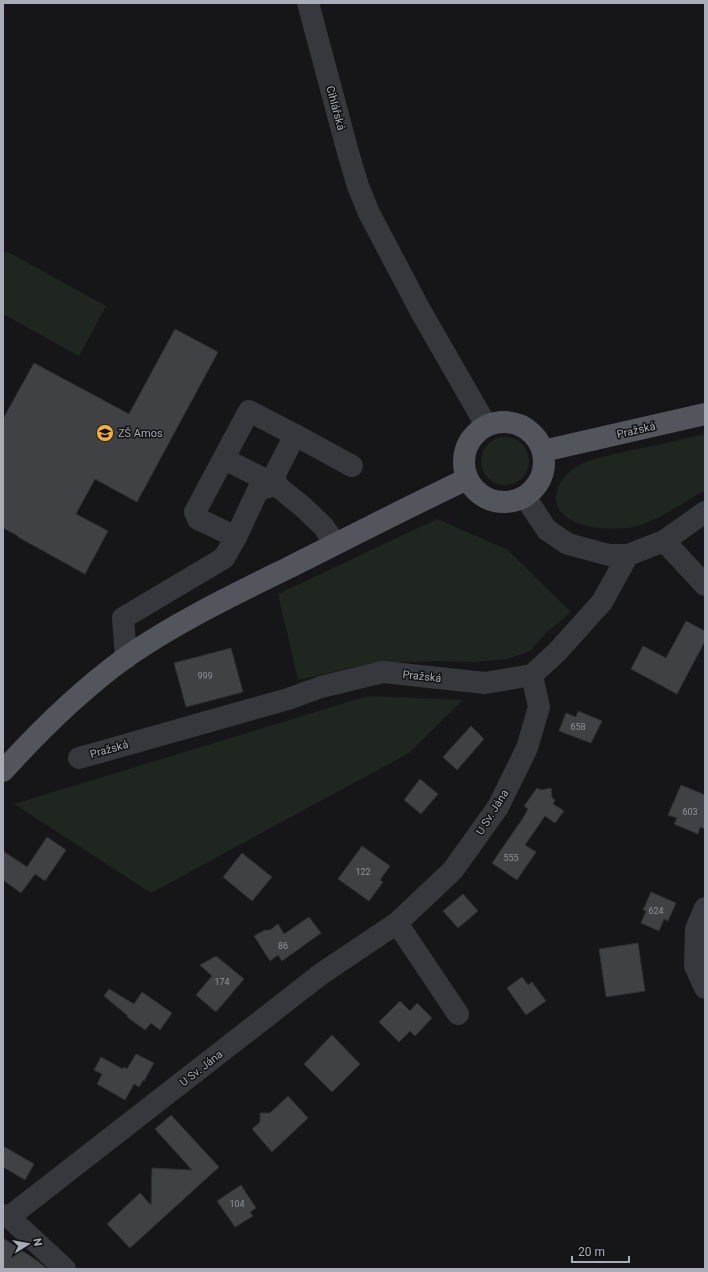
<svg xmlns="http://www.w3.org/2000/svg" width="708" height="1272" font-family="Roboto,sans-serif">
<rect width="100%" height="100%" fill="#161618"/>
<!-- green -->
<g fill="#1e261f">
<path d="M 6,251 L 106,306 L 79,356 L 3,314 L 3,257 Z"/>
<path d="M 705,434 L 705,490 C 686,501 659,520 638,526 C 615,532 554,530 556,496 C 557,484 566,473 576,467 C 590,458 612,455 628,451 C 654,446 679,440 705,434 Z"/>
<circle cx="505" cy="461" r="24"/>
<path d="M 437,519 L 508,550 L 571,612 L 546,633 L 530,651 L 508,659 L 473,662 L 441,661 L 373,663 L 298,680 L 278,594 Z"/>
<path d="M 368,696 L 463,700 L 409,753 L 151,893 L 14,804 Z"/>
</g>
<!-- building -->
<g fill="#404145" stroke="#303034">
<path d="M 175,329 L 218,352 L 137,502 L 95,479 L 76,514 L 108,531 L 85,574 L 18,537 L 18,536 L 3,528 L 3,419 L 34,363 L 129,414 Z"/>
<path d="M 686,621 L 705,631 L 705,641 L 677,694 L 631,669 L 643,646 L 666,658 Z"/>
<path d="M 231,648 L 243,692 L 186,707 L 174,663 Z"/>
<path d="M 578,711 L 602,721 L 591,743 L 559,731 L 566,713 L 576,717 Z"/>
<path d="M 471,726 L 484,739 L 457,770 L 443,757 Z"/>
<path d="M 420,779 L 438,794 L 421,814 L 404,800 Z"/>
<path d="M 681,785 L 705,795 L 705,829 L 700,827 L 698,834 L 674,824 L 677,818 L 668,815 Z"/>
<path d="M 537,788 L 541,790 L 551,788 L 552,798 L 555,800 L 553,804 L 564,811 L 555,823 L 545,816 L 525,845 L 536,852 L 517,880 L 492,863 L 523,818 L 528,809 L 524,806 Z"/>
<path d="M 47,837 L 66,850 L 45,881 L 35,874 L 21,893 L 3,880 L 3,851 L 27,867 Z"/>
<path d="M 362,846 L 390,866 L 380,880 L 383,882 L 369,901 L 338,879 Z"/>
<path d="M 242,853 L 272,877 L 252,901 L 223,877 Z"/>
<path d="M 651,892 L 676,903 L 668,921 L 664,919 L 659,931 L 641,923 L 646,911 L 643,910 Z"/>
<path d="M 463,894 L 478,911 L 458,928 L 443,911 Z"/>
<path d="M 309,917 L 321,933 L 282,961 L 278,955 L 270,961 L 254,936 L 265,930 L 270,930 L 278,924 L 284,934 Z"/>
<path d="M 638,943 L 645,991 L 606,997 L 599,949 Z"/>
<path d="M 216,956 L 244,979 L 216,1012 L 196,995 L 212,976 L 200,965 Z"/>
<path d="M 522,977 L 528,985 L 532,982 L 546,1001 L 526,1015 L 507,988 Z"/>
<path d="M 109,989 L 134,1004 L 142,992 L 172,1013 L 160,1030 L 151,1023 L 145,1030 L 127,1017 L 128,1016 L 104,996 Z"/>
<path d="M 400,1001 L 410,1011 L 417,1003 L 432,1018 L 415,1036 L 410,1031 L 399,1042 L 379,1022 Z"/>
<path d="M 332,1035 L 360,1064 L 332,1092 L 304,1064 Z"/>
<path d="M 136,1054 L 154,1063 L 144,1081 L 143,1080 L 139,1087 L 134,1084 L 125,1100 L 97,1084 L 102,1074 L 94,1070 L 101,1057 L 123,1069 L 124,1067 L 127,1069 Z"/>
<path d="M 288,1096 L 308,1118 L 272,1152 L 252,1129 L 260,1122 L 260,1113 L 270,1113 Z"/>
<path d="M 171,1115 L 219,1167 L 130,1248 L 107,1224 L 140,1193 L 151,1205 L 152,1168 L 192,1170 L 155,1129 Z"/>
<path d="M 3,1146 L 34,1164 L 25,1180 L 3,1167 Z"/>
<path d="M 241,1185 L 256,1208 L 250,1212 L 253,1216 L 235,1227 L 217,1201 Z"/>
<path d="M 3,1238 L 39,1262 L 47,1269 L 3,1269 Z"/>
</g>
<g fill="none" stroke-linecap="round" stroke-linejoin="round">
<!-- minor -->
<g stroke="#37383d" stroke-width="22">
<path d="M 308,3 L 349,156 L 358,186 L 369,213 L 420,310 L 486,425"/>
<path d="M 249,411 L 295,435 L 275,474 L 276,485 L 258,490 L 236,537 L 198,519 L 195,512 Z"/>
<path d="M 295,435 L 352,466"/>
<path d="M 224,459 L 276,485 L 303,507 L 324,527 L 335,544"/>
<path d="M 525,497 L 547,530 L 568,544 L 609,555 L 628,555"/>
<path d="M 664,541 L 705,585"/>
<path d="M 126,658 L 123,618 L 224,558 L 236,537"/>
<path d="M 79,758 L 288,699 L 321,687 L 383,672 L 485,683 L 532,675 L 557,652 L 602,602 L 628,555 L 664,541 L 705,512"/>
<path d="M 705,908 L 696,929 L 695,966 L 705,988"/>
<path d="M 397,923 L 458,1014"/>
<path d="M 3,1215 L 9,1217 L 65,1269"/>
<path d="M 9,1217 L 321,974 L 397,923 L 453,870 L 498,807 L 527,748 L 539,707 L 532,675"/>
</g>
<!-- major -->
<g stroke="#53555c" stroke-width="22">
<circle cx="504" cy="462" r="40"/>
<path d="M 543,451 L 705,414"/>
<path d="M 3,771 C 40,730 80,691 125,658 C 175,623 231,596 286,569 C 346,539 406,508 467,479"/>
</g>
</g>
<!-- icons -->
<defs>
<symbol id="school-disc" viewBox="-11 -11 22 22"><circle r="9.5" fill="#f2b134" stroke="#111113"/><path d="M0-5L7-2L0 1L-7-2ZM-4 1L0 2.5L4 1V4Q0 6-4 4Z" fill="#111"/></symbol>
</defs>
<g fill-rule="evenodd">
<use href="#school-disc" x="95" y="423" width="20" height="20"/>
</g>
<g text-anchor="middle" stroke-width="3" stroke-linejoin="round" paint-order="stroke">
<!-- number labels -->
<g font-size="9" fill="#8e929b">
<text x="205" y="679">999</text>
<text x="578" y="730">658</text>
<text x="690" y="815">603</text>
<text x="511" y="861">555</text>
<text x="363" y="875">122</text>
<text x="656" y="914">624</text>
<text x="283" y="949">86</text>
<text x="222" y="985">174</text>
<text x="237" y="1207">104</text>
</g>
<!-- street labels -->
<g font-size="11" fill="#a8adb8" stroke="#111113">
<text transform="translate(336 108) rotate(75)" y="4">Cihlářská</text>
<text transform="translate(636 430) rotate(-13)" y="4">Pražská</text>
<text transform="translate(422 676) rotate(6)" y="4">Pražská</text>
<text transform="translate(109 749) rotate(-16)" y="4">Pražská</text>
<text transform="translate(492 812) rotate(-58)" y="4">U Sv. Jána</text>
<text transform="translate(201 1068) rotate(-38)" y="4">U Sv. Jána</text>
</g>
<!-- poi labels -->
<g font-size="11" fill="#a8adb8" stroke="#111113" text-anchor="start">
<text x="118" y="437">ZŠ Amos</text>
</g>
</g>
<!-- border -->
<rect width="708" height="1272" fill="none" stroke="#a8adb8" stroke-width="8"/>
<!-- north arrow -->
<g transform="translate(28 1244) rotate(79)" stroke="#111113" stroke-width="3" paint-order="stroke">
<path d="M0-3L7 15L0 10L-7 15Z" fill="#a8adb8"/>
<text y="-6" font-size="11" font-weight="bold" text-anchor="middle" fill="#a8adb8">N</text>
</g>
<!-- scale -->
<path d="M572 1256v6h57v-6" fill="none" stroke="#a8adb8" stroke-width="2"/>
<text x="578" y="1256" font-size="12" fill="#a8adb8" stroke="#111113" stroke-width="3" paint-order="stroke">20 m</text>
</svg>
